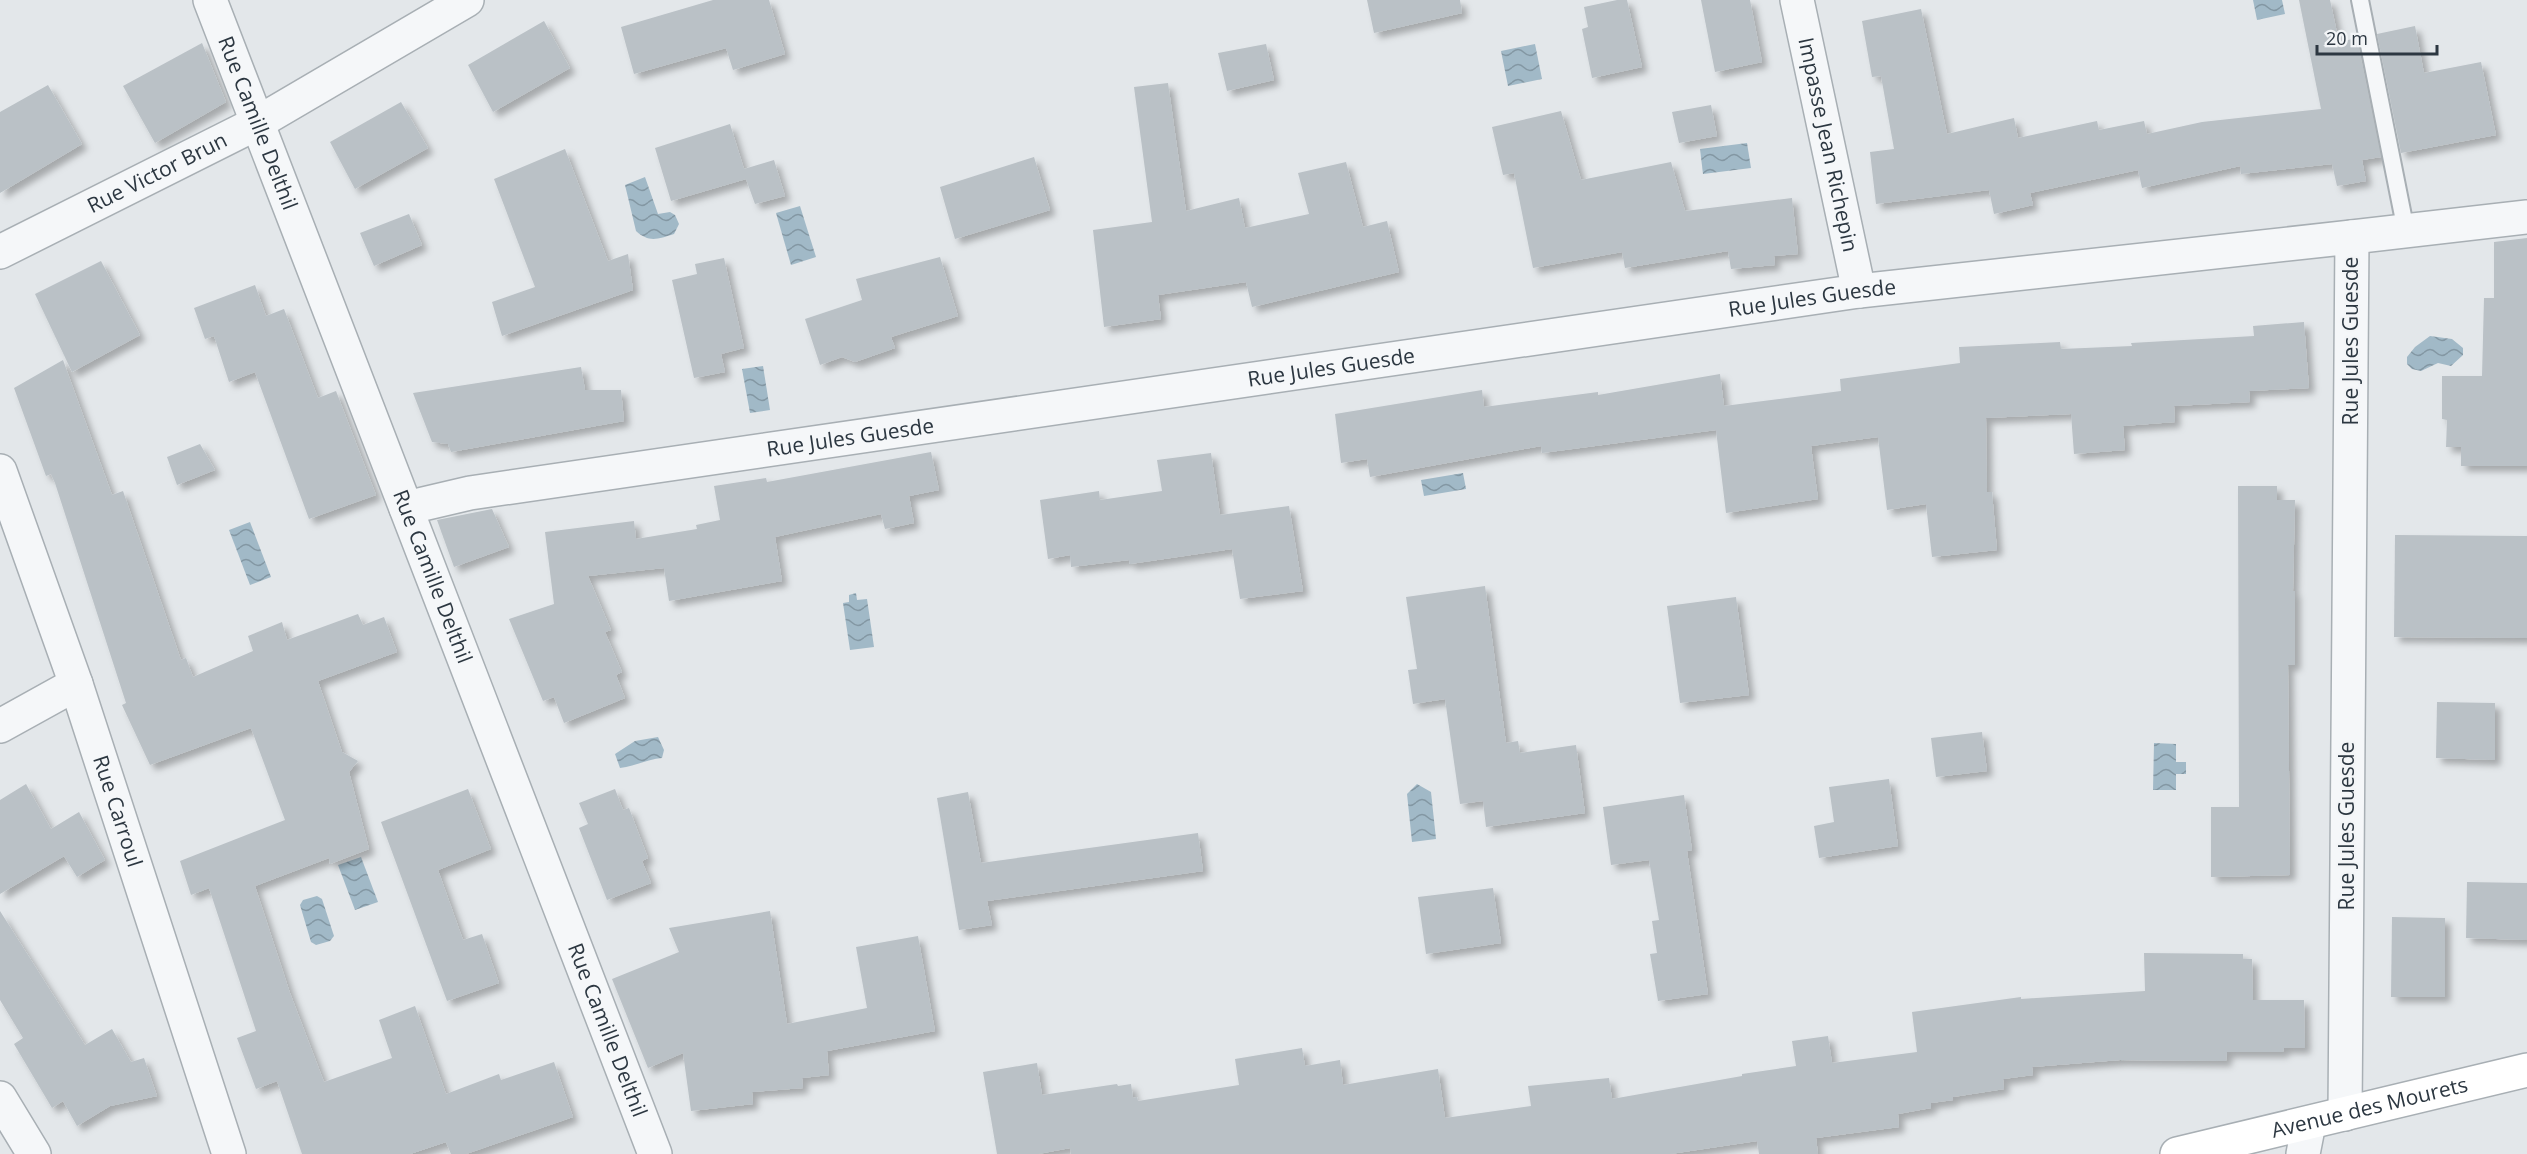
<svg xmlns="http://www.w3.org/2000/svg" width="2527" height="1154" font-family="'Open Sans',sans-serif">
<defs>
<pattern id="water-waves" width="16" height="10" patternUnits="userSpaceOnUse" patternTransform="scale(1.5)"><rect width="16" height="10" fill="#a1b9c7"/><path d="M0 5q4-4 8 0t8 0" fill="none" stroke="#8397a3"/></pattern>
<filter id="shadow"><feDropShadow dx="5.5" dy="5.5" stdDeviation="3" flood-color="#0004"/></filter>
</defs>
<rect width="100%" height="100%" fill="#e3e7ea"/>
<!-- water -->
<g fill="url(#water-waves)">
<path d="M 2253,0 L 2282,0 L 2285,14 L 2257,20 Z"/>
<path d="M 1535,44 L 1542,79 L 1508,86 L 1501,51 Z"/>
<path d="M 1747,143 L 1751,168 L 1703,174 L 1700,149 Z"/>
<path d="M 645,177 L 658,214 L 670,212 L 675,215 L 679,224 L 674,234 C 658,239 649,243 636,231 L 625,185 Z"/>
<path d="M 800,206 L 816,257 L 791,265 L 776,213 Z"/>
<path d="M 2430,336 L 2452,339 L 2463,348 L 2463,355 L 2451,366 L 2438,363 L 2421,371 L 2412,369 L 2407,364 L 2407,357 L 2415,347 Z"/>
<path d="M 763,366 L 770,410 L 750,413 L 742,369 Z"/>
<path d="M 1463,473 L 1466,489 L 1424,496 L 1421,480 Z"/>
<path d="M 250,522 L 271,577 L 250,585 L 229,530 Z"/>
<path d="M 856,593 L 857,600 L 867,599 L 874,647 L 850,650 L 843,603 L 849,602 L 849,595 Z"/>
<path d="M 658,737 L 664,750 L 662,758 C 649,759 635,766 620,768 L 615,754 L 635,741 Z"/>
<path d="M 2154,743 L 2176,744 L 2176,762 L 2186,762 L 2186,774 L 2176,774 L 2176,790 L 2153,790 Z"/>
<path d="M 1417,784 L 1431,792 L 1436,839 L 1412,842 L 1407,794 Z"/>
<path d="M 361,857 L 378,902 L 355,910 L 338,865 Z"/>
<path d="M 317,896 L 322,899 L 334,936 L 330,941 L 316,945 L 311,942 L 300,905 L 303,900 Z"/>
</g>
<!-- building -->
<g fill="#bac1c6" filter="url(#shadow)">
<path d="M 713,0 L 769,0 L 785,54 L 733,70 L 726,48 L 634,74 L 621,27 Z"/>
<path d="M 1367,0 L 1460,0 L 1462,13 L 1374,33 Z"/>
<path d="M 1617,0 L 1627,0 L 1642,67 L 1592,78 L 1582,29 L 1588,27 L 1584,7 Z"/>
<path d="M 1701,0 L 1750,0 L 1762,62 L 1715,72 Z"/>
<path d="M 2299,0 L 2330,0 L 2339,42 L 2357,38 L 2381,157 L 2362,160 L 2366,181 L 2337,186 L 2332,164 L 2241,174 L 2240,166 L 2142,188 L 2138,170 L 2030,193 L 2033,205 L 1994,214 L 1989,190 L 1876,204 L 1870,152 L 1894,149 L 1881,76 L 1872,77 L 1862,21 L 1921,9 L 1947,134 L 2014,118 L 2018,138 L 2097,121 L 2099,130 L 2144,121 L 2147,134 L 2202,122 L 2321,109 Z"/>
<path d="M 544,21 L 570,68 L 493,112 L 468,65 Z"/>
<path d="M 2415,26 L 2424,73 L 2481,62 L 2496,135 L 2401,153 L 2377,34 Z"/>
<path d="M 202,43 L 226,102 L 155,143 L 123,86 Z"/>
<path d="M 1266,44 L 1274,80 L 1227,91 L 1218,53 Z"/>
<path d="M 1168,83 L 1186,211 L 1239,198 L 1245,228 L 1309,214 L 1298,173 L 1346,162 L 1363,227 L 1387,221 L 1399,272 L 1252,307 L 1246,282 L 1158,295 L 1161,319 L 1104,327 L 1093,230 L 1152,222 L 1134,87 Z"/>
<path d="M 48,85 L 82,144 L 0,193 L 0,112 Z"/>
<path d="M 401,102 L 428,148 L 355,189 L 330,142 Z"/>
<path d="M 1711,105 L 1717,136 L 1679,143 L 1672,112 Z"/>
<path d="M 1561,111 L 1581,180 L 1671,162 L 1685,211 L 1792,198 L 1798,254 L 1774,256 L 1775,265 L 1731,269 L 1728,251 L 1625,268 L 1622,252 L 1533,268 L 1514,173 L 1503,175 L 1492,127 Z"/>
<path d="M 730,124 L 744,169 L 774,160 L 785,196 L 755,204 L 746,179 L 671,201 L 655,148 Z"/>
<path d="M 565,149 L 608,261 L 628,254 L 633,290 L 502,336 L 492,302 L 535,287 L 494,179 Z"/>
<path d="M 1034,157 L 1050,210 L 955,239 L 940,187 Z"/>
<path d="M 409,214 L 422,245 L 374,266 L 360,233 Z"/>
<path d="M 2527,238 L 2527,466 L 2461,466 L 2461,447 L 2446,447 L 2447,420 L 2442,419 L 2442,376 L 2482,376 L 2484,298 L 2494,298 L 2494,242 Z"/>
<path d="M 940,257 L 958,316 L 891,337 L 895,348 L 855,362 L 842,357 L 820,365 L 805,319 L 862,300 L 856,279 Z"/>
<path d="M 724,258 L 744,348 L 721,354 L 725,372 L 694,378 L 672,280 L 697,274 L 695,264 Z"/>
<path d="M 101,261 L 140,335 L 72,372 L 35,294 Z"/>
<path d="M 255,285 L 266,316 L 284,309 L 318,398 L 336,391 L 376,495 L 309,519 L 255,372 L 229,382 L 214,336 L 205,339 L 194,308 Z"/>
<path d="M 2304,322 L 2309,388 L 2249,391 L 2250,402 L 2174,406 L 2175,422 L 2123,426 L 2125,450 L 2074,454 L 2071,414 L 1986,418 L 1987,492 L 1992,492 L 1997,550 L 1932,557 L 1926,504 L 1887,510 L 1878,437 L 1811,446 L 1818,499 L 1726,513 L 1716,430 L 1542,453 L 1541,446 L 1370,477 L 1367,459 L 1341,463 L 1335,414 L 1482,390 L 1484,407 L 1598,392 L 1598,395 L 1720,374 L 1724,406 L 1841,391 L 1840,379 L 1960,363 L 1959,347 L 2060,342 L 2061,349 L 2132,346 L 2131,343 L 2254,336 L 2253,326 Z"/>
<path d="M 63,360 L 112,495 L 123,491 L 181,660 L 186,658 L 193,677 L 253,651 L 248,636 L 282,622 L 287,640 L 358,614 L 363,625 L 384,617 L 397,652 L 318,681 L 342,752 L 358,761 L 349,772 L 369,849 L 330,864 L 329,858 L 255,886 L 290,993 L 324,1082 L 392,1058 L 379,1020 L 415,1006 L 446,1094 L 499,1074 L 501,1080 L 554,1062 L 573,1117 L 466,1154 L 451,1154 L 446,1142 L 410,1154 L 302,1154 L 277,1081 L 256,1089 L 237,1038 L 256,1031 L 209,888 L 191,895 L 180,861 L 285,820 L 251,728 L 150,765 L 122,705 L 126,703 L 55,483 L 51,474 L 46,476 L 14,388 Z"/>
<path d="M 581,367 L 585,390 L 621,390 L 624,421 L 451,452 L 448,444 L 432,442 L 413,393 Z"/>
<path d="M 200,444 L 215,470 L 177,485 L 167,457 Z"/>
<path d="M 931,452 L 939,490 L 909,496 L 914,523 L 885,529 L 881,514 L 775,537 L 782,581 L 669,601 L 664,568 L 588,576 L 611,630 L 605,632 L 622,672 L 616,675 L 625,698 L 564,723 L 554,697 L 543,701 L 509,619 L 554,604 L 545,532 L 634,521 L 636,539 L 697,529 L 696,525 L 720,520 L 714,486 L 766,478 L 767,482 Z"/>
<path d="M 1211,453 L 1220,515 L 1289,506 L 1303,591 L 1240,599 L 1232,549 L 1130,564 L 1129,560 L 1071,567 L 1070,555 L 1048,559 L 1040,500 L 1099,491 L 1100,500 L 1162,491 L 1157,460 Z"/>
<path d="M 2238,486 L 2277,486 L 2277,500 L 2295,500 L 2293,591 L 2295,591 L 2295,665 L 2288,665 L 2290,875 L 2211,877 L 2211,807 L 2239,807 Z"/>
<path d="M 492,509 L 509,547 L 454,567 L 437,520 Z"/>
<path d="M 2395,535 L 2527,536 L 2527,638 L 2394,637 Z"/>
<path d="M 1485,586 L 1506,743 L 1518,741 L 1520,753 L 1576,745 L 1585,813 L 1486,827 L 1483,801 L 1460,804 L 1445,699 L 1413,704 L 1408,670 L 1417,669 L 1406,597 Z"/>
<path d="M 1736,597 L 1749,695 L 1680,703 L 1667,606 Z"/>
<path d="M 2437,702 L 2495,703 L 2495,760 L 2436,758 Z"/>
<path d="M 1982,732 L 1987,771 L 1936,777 L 1931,738 Z"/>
<path d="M 1889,779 L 1898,846 L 1819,858 L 1814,826 L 1834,822 L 1829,787 Z"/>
<path d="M 26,784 L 51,829 L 79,812 L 105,860 L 77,877 L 64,856 L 0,894 L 0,800 Z"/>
<path d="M 468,789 L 491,849 L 438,870 L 463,940 L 482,934 L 499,983 L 447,1001 L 381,822 Z"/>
<path d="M 615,789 L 623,810 L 629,808 L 648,858 L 642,861 L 651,883 L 607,900 L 579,828 L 588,824 L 579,803 Z"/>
<path d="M 968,792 L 981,863 L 1198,833 L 1203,871 L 987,901 L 992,925 L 959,930 L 937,798 Z"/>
<path d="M 1684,795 L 1692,850 L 1687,851 L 1708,994 L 1658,1001 L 1650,954 L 1657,953 L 1652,921 L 1659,920 L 1649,860 L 1611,865 L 1603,807 Z"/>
<path d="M 2467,882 L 2527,883 L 2527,940 L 2466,938 Z"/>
<path d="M 1493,888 L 1501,943 L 1426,954 L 1418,897 Z"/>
<path d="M 0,911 L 85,1045 L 112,1029 L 131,1062 L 144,1058 L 157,1096 L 110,1106 L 77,1126 L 63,1101 L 52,1108 L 14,1044 L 23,1038 L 0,1000 Z"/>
<path d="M 770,911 L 787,1024 L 867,1008 L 856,947 L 918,936 L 935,1031 L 827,1051 L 829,1075 L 802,1078 L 803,1088 L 752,1092 L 753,1104 L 691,1111 L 683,1053 L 648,1068 L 612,979 L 679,952 L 669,928 Z"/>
<path d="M 2392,917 L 2445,918 L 2445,997 L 2391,997 Z"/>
<path d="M 2144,953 L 2243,954 L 2243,959 L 2252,959 L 2253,1000 L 2304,1000 L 2305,1048 L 2284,1048 L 2283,1052 L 2227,1052 L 2226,1061 L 2120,1060 L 2032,1067 L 2033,1075 L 2003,1079 L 2004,1089 L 1953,1097 L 1953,1100 L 1931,1103 L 1931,1108 L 1898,1114 L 1899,1127 L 1816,1138 L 1818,1154 L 1759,1154 L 1757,1141 L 1670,1154 L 1071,1154 L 1070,1148 L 1038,1154 L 997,1154 L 983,1072 L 1037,1063 L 1042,1095 L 1117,1084 L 1118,1086 L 1131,1084 L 1133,1098 L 1137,1097 L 1138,1101 L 1239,1085 L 1235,1059 L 1302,1048 L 1305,1066 L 1340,1060 L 1343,1085 L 1438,1069 L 1445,1118 L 1531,1106 L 1528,1086 L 1609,1078 L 1612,1099 L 1742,1076 L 1742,1074 L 1796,1066 L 1792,1041 L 1828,1036 L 1832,1063 L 1917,1052 L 1912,1012 L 2021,997 L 2021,999 L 2145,991 Z"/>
</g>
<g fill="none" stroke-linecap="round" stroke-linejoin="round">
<defs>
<path id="lane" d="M 2360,0 L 2406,231"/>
<g id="street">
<path id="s1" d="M 210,0 L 655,1154"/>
<path id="s2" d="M 1797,0 L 1859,291"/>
<path d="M 2352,237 L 2527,217"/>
<path id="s3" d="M 0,252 L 257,123 L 467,0"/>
<path id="s4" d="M 0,471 L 76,684 L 229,1154"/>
<path id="s5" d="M 406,508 L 470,493 L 1859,291 L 2352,237 L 2345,1114"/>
<path d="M 0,726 L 76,684"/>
<path d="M 0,1098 L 34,1154"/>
<path d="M 2303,1154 L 2309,1123"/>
</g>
<g id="secondary">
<path id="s6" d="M 2177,1154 L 2527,1070"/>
</g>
</defs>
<!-- lane casing -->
<use href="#lane" stroke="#a8afb4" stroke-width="20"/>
<!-- street casing -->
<use href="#street" stroke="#a8afb4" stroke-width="36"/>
<!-- secondary casing -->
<use href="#secondary" stroke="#a8afb4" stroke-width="36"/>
<!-- lane -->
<use href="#lane" stroke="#f5f7f9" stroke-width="16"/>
<!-- street -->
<use href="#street" stroke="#f5f7f9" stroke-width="33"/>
<!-- secondary -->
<use href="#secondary" stroke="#fff" stroke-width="33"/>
</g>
<g text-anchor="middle" stroke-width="4.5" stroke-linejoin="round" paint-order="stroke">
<!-- street labels -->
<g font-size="21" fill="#2c3741" stroke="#f3f5f7">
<text dy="7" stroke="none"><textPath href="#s1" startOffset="132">Rue Camille Delthil</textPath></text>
<text dy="7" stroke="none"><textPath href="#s2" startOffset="148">Impasse Jean Richepin</textPath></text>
<text dy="7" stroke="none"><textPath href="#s3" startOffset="176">Rue Victor Brun</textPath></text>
<text dy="7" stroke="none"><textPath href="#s5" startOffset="1422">Rue Jules Guesde</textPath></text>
<text transform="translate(2351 341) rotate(-90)" y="7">Rue Jules Guesde</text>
<text dy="7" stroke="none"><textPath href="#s5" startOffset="936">Rue Jules Guesde</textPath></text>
<text dy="7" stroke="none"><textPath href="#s5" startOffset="450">Rue Jules Guesde</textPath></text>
<text dy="7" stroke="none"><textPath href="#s1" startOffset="618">Rue Camille Delthil</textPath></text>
<text dy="7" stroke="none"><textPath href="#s4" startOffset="360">Rue Carroul</textPath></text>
<text transform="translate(2347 826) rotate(-90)" y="7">Rue Jules Guesde</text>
<text dy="7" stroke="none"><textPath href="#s1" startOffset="1104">Rue Camille Delthil</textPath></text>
<text dy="7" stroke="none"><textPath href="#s6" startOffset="198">Avenue des Mourets</textPath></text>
</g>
</g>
<!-- scale -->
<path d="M2317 45v9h120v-9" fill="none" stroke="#2c3741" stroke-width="3"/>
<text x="2326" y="45" font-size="18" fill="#2c3741" stroke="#f3f5f7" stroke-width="4.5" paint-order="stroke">20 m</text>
</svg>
